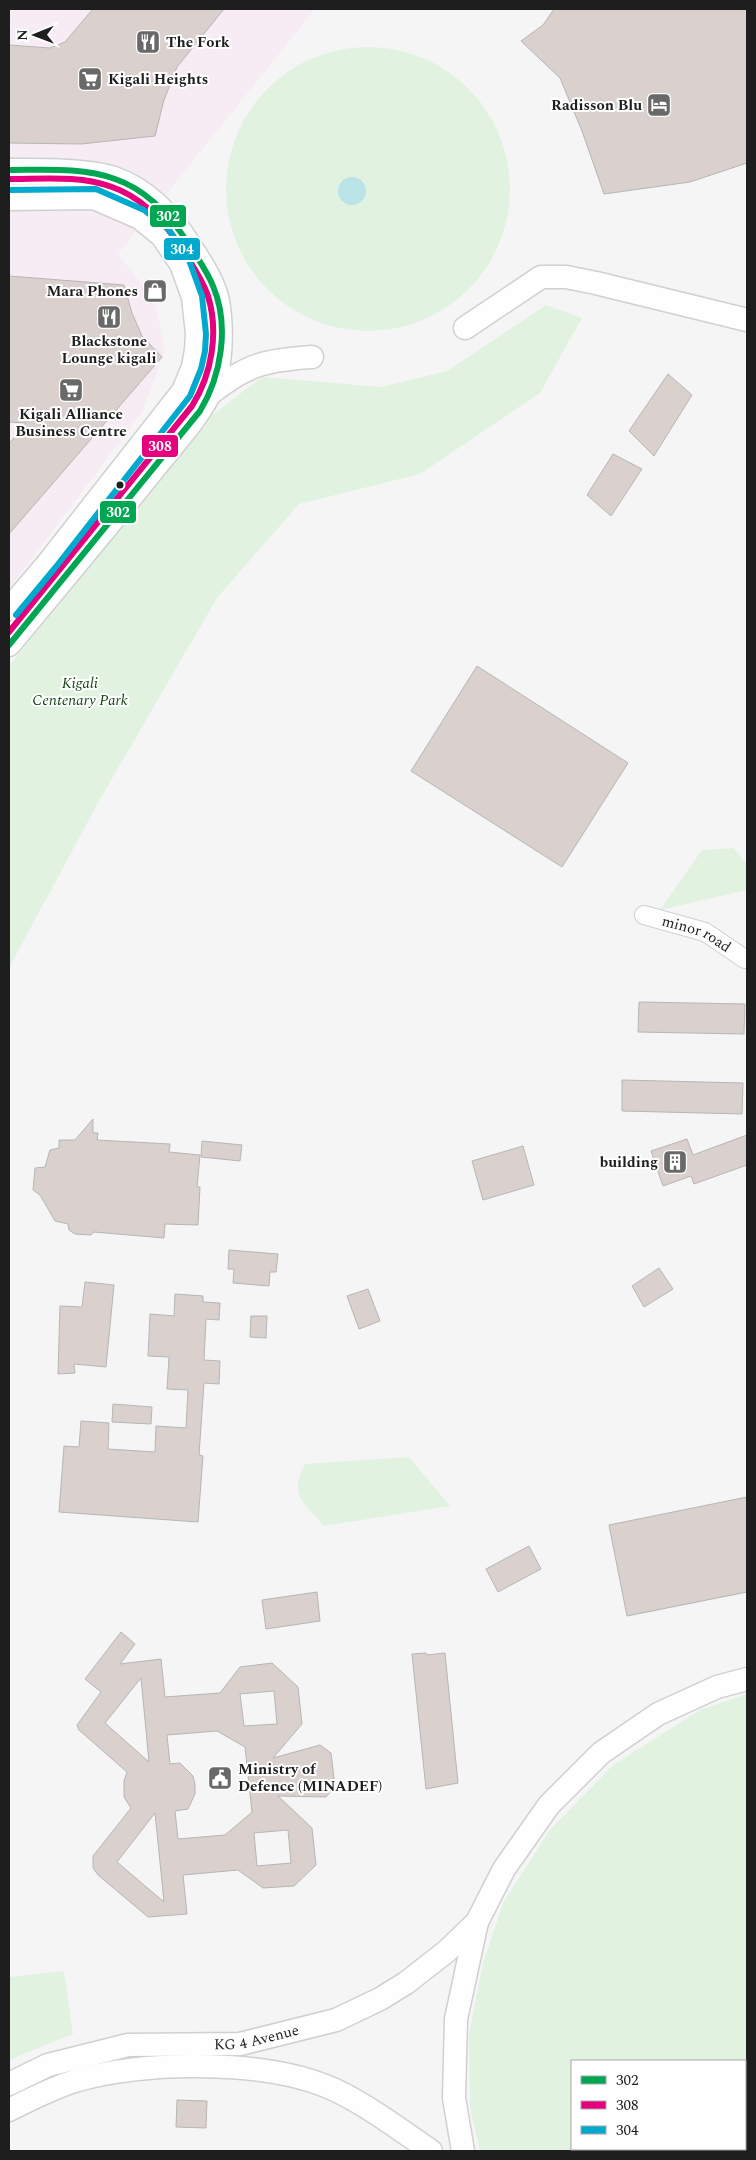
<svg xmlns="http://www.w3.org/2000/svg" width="756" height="2160" font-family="Spectral,serif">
<rect width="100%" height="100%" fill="#f5f5f6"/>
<!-- commercial -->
<path fill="#f7ebf4" d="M 9,9 L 315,9 L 118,254 L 155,301 L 165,351 L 142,412 L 9,589 Z"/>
<!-- green -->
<g fill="#e1f3e0" fill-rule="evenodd">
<circle cx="368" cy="189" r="142"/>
<path d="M 546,305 L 582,318 L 540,393 L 420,474 L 299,504 L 217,598 L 99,801 L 9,968 L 9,666 L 211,416 L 262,377 L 381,387 L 447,371 Z"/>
<path d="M 734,848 L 747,865 L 747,890 L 660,910 L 702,850 Z"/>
<path d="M 409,1457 L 450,1506 L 324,1526 C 304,1502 288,1496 305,1464 Z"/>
<path d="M 747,1694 L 747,2151 L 480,2151 L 470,2108 L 469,2034 L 483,1963 L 503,1903 L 549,1831 L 613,1765 L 700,1710 ZM 745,2061 L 745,2149 L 572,2149 L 572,2061 Z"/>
<path d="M 64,1971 L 73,2034 L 9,2060 L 9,1977 Z"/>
</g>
<!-- water -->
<circle fill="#bae4e7" cx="352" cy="191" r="14"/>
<!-- building -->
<g fill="#dad0cd" stroke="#b6b6b6" fill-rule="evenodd">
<path d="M 93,9 L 224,9 L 177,67 L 164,100 L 155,136 L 81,144 L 9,143 L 9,45 L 50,48 L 65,42 Z"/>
<path d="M 554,9 L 747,9 L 747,163 L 690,182 L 604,194 L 582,131 L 560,78 L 521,41 L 543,25 Z"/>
<path d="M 9,276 L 124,285 L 132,313 L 142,336 L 162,357 L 9,534 L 9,444 L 26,423 L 9,422 Z"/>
<path d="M 668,374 L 692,395 L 654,456 L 629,431 Z"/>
<path d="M 613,454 L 642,469 L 611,516 L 587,495 Z"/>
<path d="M 477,666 L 628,763 L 562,867 L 411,771 Z"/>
<path d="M 639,1002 L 745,1004 L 744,1034 L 638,1032 Z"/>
<path d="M 622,1080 L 743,1083 L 742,1114 L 622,1111 Z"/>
<path d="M 93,1119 L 93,1133 L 98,1133 L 97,1140 L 170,1144 L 169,1152 L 200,1155 L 197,1187 L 200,1187 L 198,1225 L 165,1224 L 164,1238 L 94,1232 L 91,1235 L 75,1234 L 69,1230 L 68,1224 L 55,1221 L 40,1195 L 33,1190 L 35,1168 L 45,1167 L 50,1150 L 59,1148 L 59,1140 L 75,1140 Z"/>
<path d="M 747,1135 L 747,1165 L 694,1184 L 691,1176 L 663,1186 L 651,1151 L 687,1139 L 693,1155 Z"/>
<path d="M 202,1141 L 242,1145 L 240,1161 L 201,1157 Z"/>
<path d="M 523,1146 L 534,1185 L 483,1200 L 472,1161 Z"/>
<path d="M 229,1250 L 278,1254 L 276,1272 L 270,1272 L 269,1286 L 233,1283 L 234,1269 L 228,1269 Z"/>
<path d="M 659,1268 L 673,1289 L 644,1307 L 632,1286 Z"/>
<path d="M 85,1282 L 114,1285 L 106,1367 L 74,1364 L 75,1373 L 58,1374 L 60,1306 L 82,1307 Z"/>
<path d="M 368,1289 L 380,1321 L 359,1329 L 347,1296 Z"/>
<path d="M 175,1294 L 203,1296 L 203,1302 L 220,1303 L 219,1320 L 206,1319 L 204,1360 L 220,1361 L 219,1384 L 204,1383 L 199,1455 L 203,1456 L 198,1522 L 59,1512 L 64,1446 L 79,1447 L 81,1421 L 109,1423 L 108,1449 L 155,1452 L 156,1426 L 186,1428 L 188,1390 L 167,1389 L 169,1357 L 148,1356 L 150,1314 L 174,1316 Z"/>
<path d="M 251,1316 L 267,1316 L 266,1338 L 250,1337 Z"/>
<path d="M 113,1404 L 152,1407 L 151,1424 L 112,1422 Z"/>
<path d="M 747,1497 L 747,1592 L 627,1616 L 609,1525 Z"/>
<path d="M 529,1546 L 541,1569 L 498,1592 L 486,1569 Z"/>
<path d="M 317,1592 L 320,1621 L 266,1629 L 262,1600 Z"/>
<path d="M 121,1632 L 135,1644 L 120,1664 L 161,1659 L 165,1697 L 220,1693 L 240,1667 L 272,1663 L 298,1687 L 302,1724 L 273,1758 L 320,1745 L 331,1753 L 335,1786 L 326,1797 L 278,1796 L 312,1828 L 316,1865 L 294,1886 L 263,1888 L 238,1870 L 183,1875 L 187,1914 L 148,1917 L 98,1875 L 93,1868 L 93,1856 L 131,1808 L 124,1797 L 124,1781 L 127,1772 L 79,1730 L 77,1725 L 101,1692 L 85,1679 ZM 141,1678 L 149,1762 L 105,1723 ZM 274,1691 L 277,1724 L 244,1726 L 240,1694 ZM 217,1731 L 245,1747 L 252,1812 L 225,1835 L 178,1839 L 175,1811 L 188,1809 L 195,1794 L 195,1784 L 193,1776 L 180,1763 L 170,1764 L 167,1735 ZM 155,1813 L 164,1902 L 117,1862 ZM 288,1830 L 291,1863 L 257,1866 L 254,1833 Z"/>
<path d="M 426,1653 L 427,1655 L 445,1653 L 458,1783 L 426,1789 L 412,1654 Z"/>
<path d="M 177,2100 L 207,2101 L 206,2128 L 176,2127 Z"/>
</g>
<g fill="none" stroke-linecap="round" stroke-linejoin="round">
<defs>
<g id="minor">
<path id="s1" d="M 644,915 L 705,932 L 745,959"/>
</g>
<g id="major">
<path d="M 9,170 C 38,170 88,169 114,178 C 146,189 172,216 189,244 C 200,261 214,281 218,301 C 222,324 222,354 216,377 C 209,406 177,440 158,464 C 109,525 59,585 9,645"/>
<path d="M 9,199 L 94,198 L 140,218 L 162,236 L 181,264 L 193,297 L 197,334 L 196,350 L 193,367 L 183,391 L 48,563 L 9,609"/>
<path d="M 465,328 L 541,277 L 566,277 L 596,283 L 747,320"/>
<path d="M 211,393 C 248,364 266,360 312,357"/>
<path id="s2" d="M 9,2084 L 48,2065 L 128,2045 L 240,2044 L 336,2020 L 380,1999 L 406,1983 L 447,1951 L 477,1922"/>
<path d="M 9,2110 C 31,2099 54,2087 78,2080 C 149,2061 268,2059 335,2090 C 367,2105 402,2131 431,2151"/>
<path d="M 463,2151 L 454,2098 L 456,2019 L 477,1922 L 504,1869 L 549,1805 L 601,1753 L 658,1714 L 717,1687 L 747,1679"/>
</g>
</defs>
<!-- minor casing -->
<use href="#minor" stroke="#d0d0d1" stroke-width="20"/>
<!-- major casing -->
<use href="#major" stroke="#d0d0d1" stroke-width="25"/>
<!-- minor -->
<use href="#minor" stroke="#fefefe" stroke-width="18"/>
<!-- major -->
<use href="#major" stroke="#fefefe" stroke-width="22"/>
<defs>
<path id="bus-1" d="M 9,170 C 43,170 83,167 115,179 C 147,190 170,215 188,243 C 197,257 207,271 213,286 C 230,326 221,376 200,411 L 9,645"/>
<path id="bus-2" d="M 9,632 L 192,406 C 212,374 219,332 208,296 C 202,278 190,262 180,246 C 163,220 141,197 112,187 C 80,175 42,179 9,179"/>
<path id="bus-3" d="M 9,190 L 96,189 L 144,210 L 169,230 L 189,260 L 202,296 L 206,334 L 205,351 L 201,369 L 190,396 L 55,568 L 16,615"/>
</defs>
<!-- bus-1 casing -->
<use href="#bus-1" stroke="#fff" stroke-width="10"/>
<!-- bus-2 casing -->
<use href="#bus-2" stroke="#fff" stroke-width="10"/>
<!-- bus-3 casing -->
<use href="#bus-3" stroke="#fff" stroke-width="10"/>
<!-- bus-1 -->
<use href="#bus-1" stroke="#00a651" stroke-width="6"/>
<!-- bus-2 -->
<use href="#bus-2" stroke="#e5007d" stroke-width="6"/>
<!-- bus-3 -->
<use href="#bus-3" stroke="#00a9ce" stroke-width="6"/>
</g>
<!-- icons -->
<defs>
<symbol id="restaurant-square" viewBox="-11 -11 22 22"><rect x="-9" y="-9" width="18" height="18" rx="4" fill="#69696a" stroke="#fff"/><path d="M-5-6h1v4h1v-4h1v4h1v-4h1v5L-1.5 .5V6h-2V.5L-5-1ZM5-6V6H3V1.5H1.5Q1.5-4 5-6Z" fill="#fff"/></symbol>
<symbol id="supermarket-square" viewBox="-11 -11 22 22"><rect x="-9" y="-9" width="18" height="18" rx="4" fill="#69696a" stroke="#fff"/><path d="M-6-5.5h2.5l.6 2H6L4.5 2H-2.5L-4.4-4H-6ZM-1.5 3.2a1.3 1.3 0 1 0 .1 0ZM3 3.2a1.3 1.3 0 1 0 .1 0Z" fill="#fff"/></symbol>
<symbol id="hotel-square" viewBox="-11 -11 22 22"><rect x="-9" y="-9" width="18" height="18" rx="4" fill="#69696a" stroke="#fff"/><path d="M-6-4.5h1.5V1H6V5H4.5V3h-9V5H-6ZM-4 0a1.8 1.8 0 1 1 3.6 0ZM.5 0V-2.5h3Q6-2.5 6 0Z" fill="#fff"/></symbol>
<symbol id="shop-square" viewBox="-11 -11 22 22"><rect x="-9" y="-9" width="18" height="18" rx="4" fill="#69696a" stroke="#fff"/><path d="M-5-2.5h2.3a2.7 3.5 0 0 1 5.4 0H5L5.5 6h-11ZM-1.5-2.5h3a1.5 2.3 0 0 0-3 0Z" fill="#fff"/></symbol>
<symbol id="building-square" viewBox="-11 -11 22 22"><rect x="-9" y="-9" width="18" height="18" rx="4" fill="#69696a" stroke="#fff"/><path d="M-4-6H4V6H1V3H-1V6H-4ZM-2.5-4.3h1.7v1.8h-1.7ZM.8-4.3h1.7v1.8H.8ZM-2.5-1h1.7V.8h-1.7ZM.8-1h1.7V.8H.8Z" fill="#fff"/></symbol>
<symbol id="civic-square" viewBox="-11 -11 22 22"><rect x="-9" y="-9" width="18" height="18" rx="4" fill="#69696a" stroke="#fff"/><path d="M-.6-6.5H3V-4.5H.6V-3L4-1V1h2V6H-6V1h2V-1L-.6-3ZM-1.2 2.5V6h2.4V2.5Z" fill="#fff"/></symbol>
</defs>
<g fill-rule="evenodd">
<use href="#restaurant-square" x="134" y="28" width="28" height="28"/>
<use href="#supermarket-square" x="76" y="65" width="28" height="28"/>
<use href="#hotel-square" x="645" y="91" width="28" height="28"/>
<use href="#shop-square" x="141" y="277" width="28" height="28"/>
<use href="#restaurant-square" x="95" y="303" width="28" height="28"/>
<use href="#supermarket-square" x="57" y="376" width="28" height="28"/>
<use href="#building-square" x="661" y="1148" width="28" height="28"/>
<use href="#civic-square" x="206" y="1764" width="28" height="28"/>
</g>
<!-- markers -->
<circle fill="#1e1e1f" stroke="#fff" stroke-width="2" cx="120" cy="485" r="4.5"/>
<g text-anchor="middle" stroke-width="4" stroke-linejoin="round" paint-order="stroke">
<!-- poi labels -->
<g font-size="15" font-weight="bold" fill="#1e1e1f" stroke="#fff" text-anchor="start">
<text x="166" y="47">The Fork</text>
<text x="108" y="84">Kigali Heights</text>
<text x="642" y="110" text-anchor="end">Radisson Blu</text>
<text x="138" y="296" text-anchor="end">Mara Phones</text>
<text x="109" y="346" text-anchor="middle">Blackstone<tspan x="109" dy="17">Lounge kigali</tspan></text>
<text x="71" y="419" text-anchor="middle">Kigali Alliance<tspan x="71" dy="17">Business Centre</tspan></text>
<text x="658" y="1167" text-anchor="end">building</text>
<text x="238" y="1774">Ministry of<tspan x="238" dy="17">Defence (MINADEF)</tspan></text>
</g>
<!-- park labels -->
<g font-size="15" font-style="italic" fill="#174516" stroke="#fff">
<text x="80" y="688">Kigali<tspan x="80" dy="17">Centenary Park</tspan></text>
</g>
<!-- street labels -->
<g font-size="15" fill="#1e1e1f" stroke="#fff">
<text dy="5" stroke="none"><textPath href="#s1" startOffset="56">minor road</textPath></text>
<text dy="5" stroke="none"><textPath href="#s2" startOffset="255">KG 4 Avenue</textPath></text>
</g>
</g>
<g stroke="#fff" stroke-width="2">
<rect x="149" y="204" width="38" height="24" rx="5" fill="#00a651"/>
<rect x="163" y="237" width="38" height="24" rx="5" fill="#00a9ce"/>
<rect x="141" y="434" width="38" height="24" rx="5" fill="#e5007d"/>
<rect x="99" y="500" width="38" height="24" rx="5" fill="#00a651"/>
</g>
<g font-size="14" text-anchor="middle" font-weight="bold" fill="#fff">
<text x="168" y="221">302</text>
<text x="182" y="254">304</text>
<text x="160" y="451">308</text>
<text x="118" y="517">302</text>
</g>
<!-- border -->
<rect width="756" height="2160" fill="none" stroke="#1e1e1f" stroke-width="20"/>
<!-- legend -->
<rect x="571" y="2060" width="175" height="90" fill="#ffffff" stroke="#a5a5a5"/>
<rect x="581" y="2076" width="25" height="8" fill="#00a651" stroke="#a5a5a5"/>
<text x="616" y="2085" font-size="15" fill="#1e1e1f">302</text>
<rect x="581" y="2101" width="25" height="8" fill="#e5007d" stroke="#a5a5a5"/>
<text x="616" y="2110" font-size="15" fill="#1e1e1f">308</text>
<rect x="581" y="2126" width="25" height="8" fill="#00a9ce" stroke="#a5a5a5"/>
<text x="616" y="2135" font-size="15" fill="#1e1e1f">304</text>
<!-- north arrow -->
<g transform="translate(35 35) rotate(269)" stroke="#ffffff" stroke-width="4" paint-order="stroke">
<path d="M0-4L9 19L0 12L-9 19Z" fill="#1e1e1f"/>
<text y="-8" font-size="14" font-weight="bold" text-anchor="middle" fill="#1e1e1f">N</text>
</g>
</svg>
